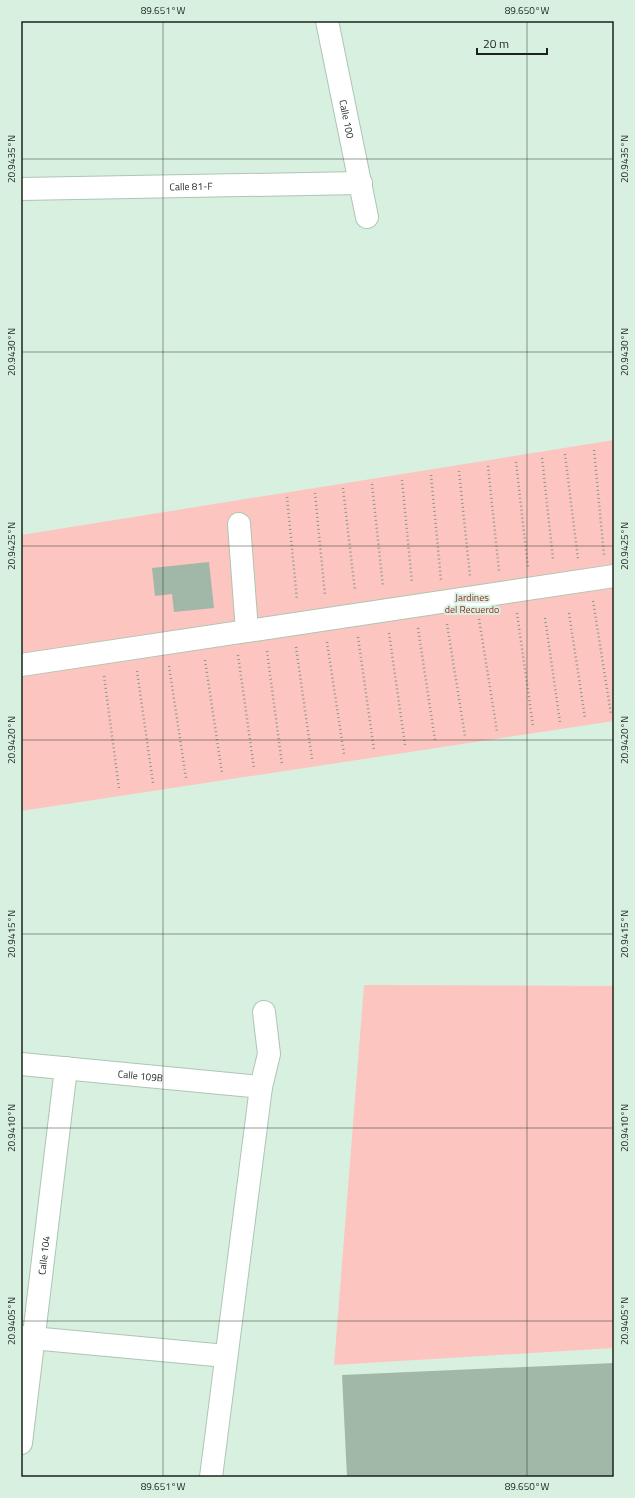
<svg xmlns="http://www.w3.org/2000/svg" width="635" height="1498" font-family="'Titillium Web',sans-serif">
<rect width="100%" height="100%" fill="#d8f0df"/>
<!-- green -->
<g fill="#fcc5c0">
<path d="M 614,440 L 614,721 L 21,811 L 21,535 Z"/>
<path d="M 364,985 L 614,986 L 614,1348 L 334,1365 Z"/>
</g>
<!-- building -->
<g fill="#a1b8a8">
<path d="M 209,562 L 214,608 L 174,612 L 172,594 L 155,596 L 152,568 Z"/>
<path d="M 614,1363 L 614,1477 L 347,1477 L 342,1375 Z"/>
</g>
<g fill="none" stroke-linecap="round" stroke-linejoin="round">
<defs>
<g id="minor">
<path id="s1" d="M 327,21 L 367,217"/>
<path id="s2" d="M 21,189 L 361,183"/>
<path d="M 239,524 L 247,631"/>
<path d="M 21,665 L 614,576"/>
<path id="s3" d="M 21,1064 L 261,1087"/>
<path d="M 21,1337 L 226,1356"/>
<path id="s4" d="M 21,1443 L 66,1068"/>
<path d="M 211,1477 L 261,1087 L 269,1054 L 264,1012"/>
</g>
</defs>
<!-- minor casing -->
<use href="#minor" stroke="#aec5b5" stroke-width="24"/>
<!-- path -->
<g stroke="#87998d" stroke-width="2.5" stroke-dasharray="1 3" stroke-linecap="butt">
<path d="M 594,450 L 604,555"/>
<path d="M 565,454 L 578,559"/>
<path d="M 542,458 L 553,559"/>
<path d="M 516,462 L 528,567"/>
<path d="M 488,466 L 499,571"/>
<path d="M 459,471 L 470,576"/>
<path d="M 431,475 L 441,580"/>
<path d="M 402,480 L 412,583"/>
<path d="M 372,484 L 383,587"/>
<path d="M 343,488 L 355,591"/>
<path d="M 315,493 L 325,596"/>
<path d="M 287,497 L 297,600"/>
<path d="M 593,601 L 611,714"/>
<path d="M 517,613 L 533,726"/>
<path d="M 569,613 L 585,718"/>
<path d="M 545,618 L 560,722"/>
<path d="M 479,619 L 497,731"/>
<path d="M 447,624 L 465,736"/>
<path d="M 418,628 L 435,740"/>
<path d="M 389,633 L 405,745"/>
<path d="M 358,637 L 374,750"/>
<path d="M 327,642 L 344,754"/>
<path d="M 296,647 L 312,759"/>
<path d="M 267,651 L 282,764"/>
<path d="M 238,655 L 254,768"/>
<path d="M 205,660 L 222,773"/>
<path d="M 169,666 L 186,778"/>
<path d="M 137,671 L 153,783"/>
<path d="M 104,676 L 119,788"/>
</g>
<!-- minor -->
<use href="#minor" stroke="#fff" stroke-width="22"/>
</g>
<!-- ticks -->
<path fill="none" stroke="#1a231d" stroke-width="1" stroke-opacity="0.45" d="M 163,21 L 163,1477M 527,21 L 527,1477M 21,159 L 614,159M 21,352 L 614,352M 21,546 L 614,546M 21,740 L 614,740M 21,934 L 614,934M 21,1128 L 614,1128M 21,1321 L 614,1321"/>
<g text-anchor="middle" stroke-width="4" stroke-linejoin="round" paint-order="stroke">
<!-- street labels -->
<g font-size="10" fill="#1a231d" stroke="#d8f0df">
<text dy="4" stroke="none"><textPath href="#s1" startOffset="100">Calle 100</textPath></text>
<text dy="4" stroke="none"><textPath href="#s2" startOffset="170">Calle 81-F</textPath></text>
<text dy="4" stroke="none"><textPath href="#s3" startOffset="120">Calle 109B</textPath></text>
<text dy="4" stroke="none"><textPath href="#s4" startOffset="189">Calle 104</textPath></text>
</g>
<!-- park labels -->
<g font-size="10" fill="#922b2a" stroke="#d8f0df">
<text x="472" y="601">Jardines<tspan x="472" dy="12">del Recuerdo</tspan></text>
</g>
</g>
<!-- border -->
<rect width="635" height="1498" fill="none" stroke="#d8f0df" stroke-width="44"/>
<!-- scale -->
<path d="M477 48v6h70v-6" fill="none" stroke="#1a231d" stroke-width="2"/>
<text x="483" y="48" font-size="12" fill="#1a231d" stroke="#d8f0df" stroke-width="3" paint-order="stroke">20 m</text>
<rect x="22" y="22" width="591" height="1454" fill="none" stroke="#1a231d" stroke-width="1.5"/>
<g font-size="10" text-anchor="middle" fill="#1a231d">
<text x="163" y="14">89.651°W</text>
<text x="527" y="14">89.650°W</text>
<text transform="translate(11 159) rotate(-90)" y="4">20.9435°N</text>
<text transform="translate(624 159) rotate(-90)" y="4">20.9435°N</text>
<text transform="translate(11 352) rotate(-90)" y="4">20.9430°N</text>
<text transform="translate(624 352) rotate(-90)" y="4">20.9430°N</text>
<text transform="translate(11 546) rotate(-90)" y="4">20.9425°N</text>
<text transform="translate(624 546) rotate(-90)" y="4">20.9425°N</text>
<text transform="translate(11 740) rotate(-90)" y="4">20.9420°N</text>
<text transform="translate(624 740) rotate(-90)" y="4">20.9420°N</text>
<text transform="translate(11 934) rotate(-90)" y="4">20.9415°N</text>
<text transform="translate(624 934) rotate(-90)" y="4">20.9415°N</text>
<text transform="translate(11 1128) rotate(-90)" y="4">20.9410°N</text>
<text transform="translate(624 1128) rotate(-90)" y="4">20.9410°N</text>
<text transform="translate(11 1321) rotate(-90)" y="4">20.9405°N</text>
<text transform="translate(624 1321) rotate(-90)" y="4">20.9405°N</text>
<text x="163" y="1490">89.651°W</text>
<text x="527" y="1490">89.650°W</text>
</g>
</svg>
